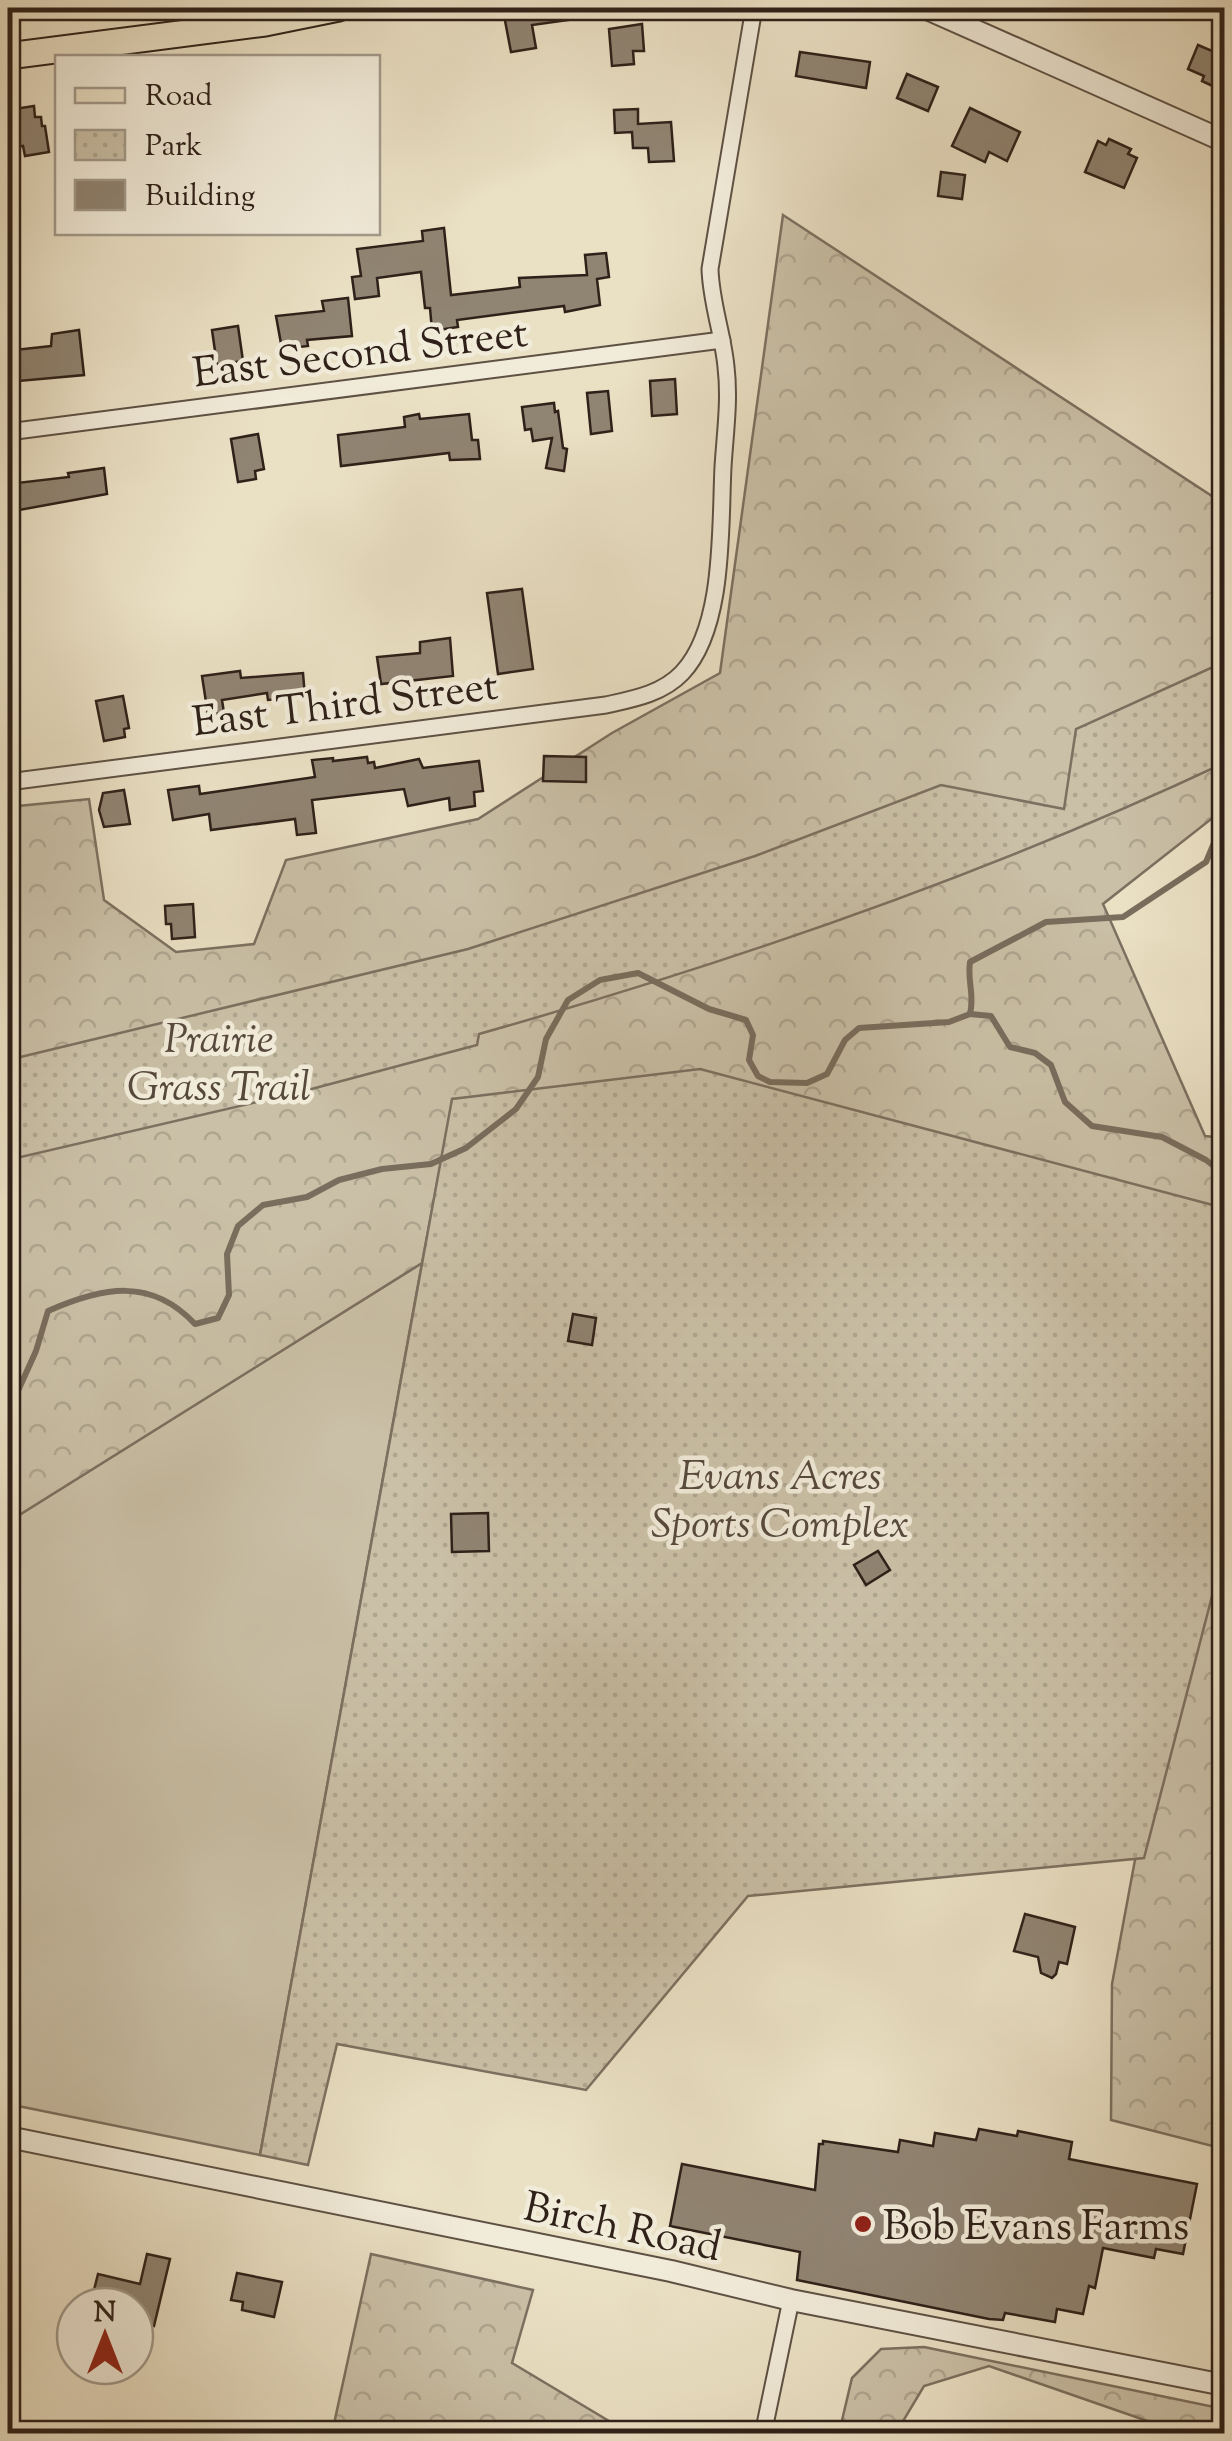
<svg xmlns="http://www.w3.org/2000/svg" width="1232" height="2441" font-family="'Sorts Mill Goudy',serif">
<defs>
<pattern id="forest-crowns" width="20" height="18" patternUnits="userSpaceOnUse" patternTransform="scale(2.5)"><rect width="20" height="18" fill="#cac0a7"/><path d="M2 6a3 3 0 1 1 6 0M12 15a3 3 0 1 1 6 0" fill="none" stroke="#aea58f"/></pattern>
<pattern id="park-dots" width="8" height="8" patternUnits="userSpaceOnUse" patternTransform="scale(2.5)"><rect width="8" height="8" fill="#cac0a7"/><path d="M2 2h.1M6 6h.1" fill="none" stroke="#aea58f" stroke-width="1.8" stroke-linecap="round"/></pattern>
</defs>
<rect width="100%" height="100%" fill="#eae0c4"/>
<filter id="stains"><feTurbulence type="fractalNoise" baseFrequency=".002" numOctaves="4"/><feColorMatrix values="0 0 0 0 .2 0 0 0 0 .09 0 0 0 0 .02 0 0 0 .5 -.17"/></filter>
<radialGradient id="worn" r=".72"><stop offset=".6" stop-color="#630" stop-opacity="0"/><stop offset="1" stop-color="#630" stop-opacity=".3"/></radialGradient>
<!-- grass -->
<path fill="#cac0a7" stroke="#7c7060" stroke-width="2.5" d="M 422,1263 L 260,2155 L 8,2104 L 8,1522 Z"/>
<!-- forest -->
<g fill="url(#forest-crowns)" stroke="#7c7060" stroke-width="2.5">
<path d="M 783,215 L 1224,504 L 1224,809 L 1103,904 L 1205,1136 L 1224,1138 L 1224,1240 L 453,1099 L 422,1263 L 8,1522 L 8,807 L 89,799 L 104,900 L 176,952 L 254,944 L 286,860 L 478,819 L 612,733 L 720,673 Z"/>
<path d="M 1224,1379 L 1224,2149 L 1111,2120 L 1112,1984 Z"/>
<path d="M 371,2254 L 533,2290 L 512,2363 L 629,2433 L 332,2433 Z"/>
<path d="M 924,2347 L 1224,2409 L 1224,2433 L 1156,2424 L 989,2366 L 924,2386 L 896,2433 L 839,2433 L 852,2378 L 881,2349 Z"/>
</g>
<!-- park -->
<g fill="url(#park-dots)" stroke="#7c7060" stroke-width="2.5">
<path d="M 1224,662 L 1224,763 C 984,876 734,962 479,1034 L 477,1045 L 304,1091 L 8,1160 L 8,1060 L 468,949 L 755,856 L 941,785 L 1064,809 L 1076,729 Z"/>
<path d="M 700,1069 L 1224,1208 L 1224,1550 L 1144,1858 L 748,1896 L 586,2090 L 337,2044 L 308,2165 L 260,2155 L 452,1099 Z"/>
</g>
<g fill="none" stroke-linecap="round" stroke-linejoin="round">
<!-- stream -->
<g stroke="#796d5d" stroke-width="6">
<path d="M 970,1014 C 975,995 967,982 970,962 L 1046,922 L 1123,917 L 1206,862 L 1224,819"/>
<path d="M 8,1406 L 12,1404 L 36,1351 L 48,1311 C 103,1287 151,1277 195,1324 L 218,1318 L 229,1295 L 227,1254 L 238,1226 L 263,1205 L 307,1197 L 339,1180 L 382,1169 L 431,1164 L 466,1148 L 516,1109 L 538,1077 L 546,1039 L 568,1000 L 600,980 L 638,973 L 709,1009 L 746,1020 L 753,1035 L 749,1060 L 758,1076 L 770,1082 L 807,1083 L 827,1074 L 845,1040 L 859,1028 L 949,1022 L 970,1014 L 991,1016 L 1010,1047 L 1035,1053 L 1051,1065 L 1065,1102 L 1092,1126 L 1162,1137 L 1206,1160 L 1224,1174"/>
</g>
</g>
<!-- building -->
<g fill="#908472" stroke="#2f2119" stroke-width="2.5">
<path d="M 506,8 L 590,8 L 590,17 L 532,25 L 536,48 L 511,52 L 503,10 Z"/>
<path d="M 642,24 L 644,51 L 633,51 L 634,64 L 612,66 L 609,29 Z"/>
<path d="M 1198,45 L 1224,56 L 1224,76 L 1219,89 L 1202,81 L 1204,76 L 1188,69 Z"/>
<path d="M 800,52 L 870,62 L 866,88 L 796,76 Z"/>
<path d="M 907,74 L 938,87 L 928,111 L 897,98 Z"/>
<path d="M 34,106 L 35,117 L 41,117 L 42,126 L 45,126 L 49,152 L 25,156 L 23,146 L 8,148 L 8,110 Z"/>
<path d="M 970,108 L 1020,132 L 1007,161 L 989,152 L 985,162 L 952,146 Z"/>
<path d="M 638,109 L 638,124 L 671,122 L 674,161 L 649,162 L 648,148 L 633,148 L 632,132 L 615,133 L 614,110 Z"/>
<path d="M 1109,139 L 1131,149 L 1128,154 L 1137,158 L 1124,188 L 1085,172 L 1098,141 L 1106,145 Z"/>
<path d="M 941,172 L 965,175 L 962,199 L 938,196 Z"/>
<path d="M 444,228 L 451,295 L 520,287 L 519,278 L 587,275 L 585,255 L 606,253 L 609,277 L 597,279 L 600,305 L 565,312 L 564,306 L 457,320 L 458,327 L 432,331 L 430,308 L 425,308 L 421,272 L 377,278 L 379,296 L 355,299 L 352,277 L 361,276 L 357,249 L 423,241 L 422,231 Z"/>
<path d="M 348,298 L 352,336 L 307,340 L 308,346 L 282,349 L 276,316 L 324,311 L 322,301 Z"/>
<path d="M 238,326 L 243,361 L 217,365 L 212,330 Z"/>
<path d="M 79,330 L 84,375 L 19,381 L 14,350 L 51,346 L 52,334 Z"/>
<path d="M 675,379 L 677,414 L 652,416 L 650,381 Z"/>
<path d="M 608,391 L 612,431 L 591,434 L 587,393 Z"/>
<path d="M 554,403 L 555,412 L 558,411 L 563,448 L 567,449 L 564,471 L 546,468 L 552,438 L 533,441 L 531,429 L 525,430 L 522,407 Z"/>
<path d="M 419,414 L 420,419 L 469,414 L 472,440 L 478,440 L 480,459 L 450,460 L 449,453 L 341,466 L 338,435 L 405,427 L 404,417 Z"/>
<path d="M 258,434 L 264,469 L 255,471 L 256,479 L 238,482 L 231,439 Z"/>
<path d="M 104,468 L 107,494 L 8,512 L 8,484 L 69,477 L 68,473 Z"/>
<path d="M 522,589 L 533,669 L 498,674 L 487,593 Z"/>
<path d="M 450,638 L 453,676 L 381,684 L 377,657 L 420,653 L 420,642 Z"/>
<path d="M 240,671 L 241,678 L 303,673 L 305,697 L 268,700 L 267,693 L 222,700 L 224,713 L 208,715 L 202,676 Z"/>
<path d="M 123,696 L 129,728 L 124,729 L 125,737 L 104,741 L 96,701 Z"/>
<path d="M 544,756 L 586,757 L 586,782 L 543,781 Z"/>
<path d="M 367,757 L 368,763 L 374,762 L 375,768 L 419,759 L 423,768 L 479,761 L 483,791 L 474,792 L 475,806 L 450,810 L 449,798 L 408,806 L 404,789 L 312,800 L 316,833 L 297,835 L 295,819 L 211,830 L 209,814 L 173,820 L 168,790 L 199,786 L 200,794 L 315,777 L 312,760 L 333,758 L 333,761 Z"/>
<path d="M 124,790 L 130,824 L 104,827 L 99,810 L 103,793 Z"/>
<path d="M 193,904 L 195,937 L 172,939 L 171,924 L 166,924 L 165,906 Z"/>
<path d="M 573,1314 L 596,1318 L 592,1345 L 568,1341 Z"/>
<path d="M 488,1513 L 489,1551 L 452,1552 L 451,1514 Z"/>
<path d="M 878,1551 L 890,1570 L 866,1585 L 854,1565 Z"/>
<path d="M 1025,1914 L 1075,1927 L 1067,1964 L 1059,1962 L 1056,1974 L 1052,1978 L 1041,1973 L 1038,1957 L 1014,1951 Z"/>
<path d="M 979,2129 L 1017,2136 L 1018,2131 L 1072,2142 L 1069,2159 L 1197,2184 L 1183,2254 L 1156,2249 L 1154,2258 L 1103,2248 L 1095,2288 L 1089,2286 L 1083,2314 L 1057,2309 L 1055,2322 L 1005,2313 L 1003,2320 L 989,2319 L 797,2280 L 800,2252 L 670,2226 L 682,2164 L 815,2190 L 819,2144 L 823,2144 L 823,2141 L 898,2152 L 900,2140 L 933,2146 L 935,2133 L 976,2140 Z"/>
<path d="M 147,2254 L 170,2259 L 154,2326 L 135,2321 L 135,2306 L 90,2306 L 98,2274 L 140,2284 Z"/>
<path d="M 237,2273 L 282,2282 L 274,2317 L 242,2310 L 243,2302 L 231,2300 Z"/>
</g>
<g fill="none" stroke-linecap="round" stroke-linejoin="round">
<defs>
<g id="minor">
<path d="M 8,432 L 722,340"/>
<path d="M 8,782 L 606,705 C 633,699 662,694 682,673 C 725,628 720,526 723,467 C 725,434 730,400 726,367 C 723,334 711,303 710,269 L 754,8"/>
<path d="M 763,2434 L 791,2300"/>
</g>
<g id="tertiary">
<path d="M 925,8 L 1224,141"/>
<path d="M 8,2137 L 671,2271 L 791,2300 L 1224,2385"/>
</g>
<path id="primary" d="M 8,56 L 265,23 L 339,8"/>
</defs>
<!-- minor casing -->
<use href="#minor" stroke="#5e5144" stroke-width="19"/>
<!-- tertiary casing -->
<use href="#tertiary" stroke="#5e5144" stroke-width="24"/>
<!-- primary casing -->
<use href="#primary" stroke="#2f2119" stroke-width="29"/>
<!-- minor -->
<use href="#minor" stroke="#f1ebd9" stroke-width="15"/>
<!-- tertiary -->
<use href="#tertiary" stroke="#f1ebd9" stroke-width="20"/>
<!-- primary -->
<use href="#primary" stroke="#eae0c4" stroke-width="25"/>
</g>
<!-- markers -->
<circle fill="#8f2418" stroke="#f1ebd9" stroke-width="4" cx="863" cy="2224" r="10"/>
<g text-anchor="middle" stroke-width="9" stroke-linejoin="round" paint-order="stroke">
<!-- street labels -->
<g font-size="42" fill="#2f2119" stroke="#f1ebd9">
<text transform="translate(360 351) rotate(-7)" y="15">East Second Street</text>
<text transform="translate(345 702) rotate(-7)" y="15">East Third Street</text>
<text transform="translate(623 2225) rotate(12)" y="15">Birch Road</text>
</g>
<!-- park labels -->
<g font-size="42" font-style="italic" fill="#56493c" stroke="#f1ebd9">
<text x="219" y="1052">Prairie<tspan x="219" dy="48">Grass Trail</tspan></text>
<text x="780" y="1489">Evans Acres<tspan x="780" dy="48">Sports Complex</tspan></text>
</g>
<!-- poi labels -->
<g font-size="42" fill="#2f2119" stroke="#f1ebd9" text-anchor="start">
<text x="883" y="2239">Bob Evans Farms</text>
</g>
</g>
<!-- margin -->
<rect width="1232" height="2441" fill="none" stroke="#eae0c4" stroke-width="40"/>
<rect x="10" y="10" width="1212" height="2421" fill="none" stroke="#2f2119" stroke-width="5"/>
<rect x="20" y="20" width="1192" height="2401" fill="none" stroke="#2f2119" stroke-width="2.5"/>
<!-- legend -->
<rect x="55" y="55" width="325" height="180" fill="#f1ebd9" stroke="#a39a8c" stroke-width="2.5"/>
<rect x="75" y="88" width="50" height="15" fill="#eae0c4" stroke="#a39a8c" stroke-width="2.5"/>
<text x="145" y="105" font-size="30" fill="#2f2119">Road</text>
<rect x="75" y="130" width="50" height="30" fill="url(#park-dots)" stroke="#a39a8c" stroke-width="2.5"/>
<text x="145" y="155" font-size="30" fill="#2f2119">Park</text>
<rect x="75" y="180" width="50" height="30" fill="#908472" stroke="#a39a8c" stroke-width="2.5"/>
<text x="145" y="205" font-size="30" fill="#2f2119">Building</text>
<!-- north arrow -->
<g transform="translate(105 2336)"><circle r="48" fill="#f1ebd9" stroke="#a39a8c" stroke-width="2.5"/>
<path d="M0-8L18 38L0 25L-18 38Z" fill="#8f2418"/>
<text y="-15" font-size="28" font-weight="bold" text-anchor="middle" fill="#2f2119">N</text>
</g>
<rect width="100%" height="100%" filter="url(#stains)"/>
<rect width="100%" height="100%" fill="url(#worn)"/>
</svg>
